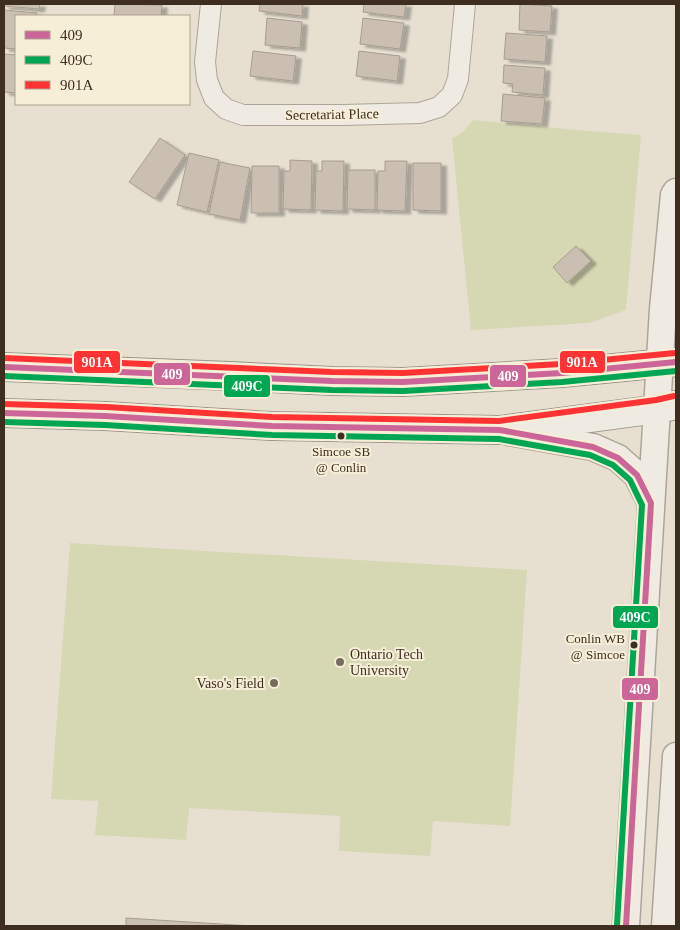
<svg xmlns="http://www.w3.org/2000/svg" width="680" height="930" font-family="Georgia,serif">
<defs>
<filter id="shadow"><feDropShadow dx="5.5" dy="3" stdDeviation="1" flood-color="#0004"/></filter>
</defs>
<rect width="100%" height="100%" fill="#e7e0d1"/>
<!-- green -->
<g fill="#d6d7b3">
<path d="M 473,120 L 587,131 L 641,135 L 626,310 L 589,323 L 471,330 L 452,138 L 462,133 Z"/>
<path d="M 70,543 L 527,570 L 510,826 L 433,821 L 430,856 L 339,851 L 340,816 L 189,808 L 186,840 L 95,835 L 98,801 L 51,799 Z"/>
</g>
<!-- building -->
<g fill="#cbbfb2" stroke="#a89c90" filter="url(#shadow)">
<path d="M 4,4 L 40,4 L 39,9 L 4,6 Z"/>
<path d="M 115,4 L 162,5 L 161,16 L 114,16 Z"/>
<path d="M 260,4 L 303,4 L 302,16 L 259,11 Z"/>
<path d="M 364,4 L 406,4 L 404,17 L 363,12 Z"/>
<path d="M 520,4 L 552,6 L 550,32 L 519,30 Z"/>
<path d="M 4,10 L 37,13 L 36,16 L 16,16 L 16,49 L 4,48 Z"/>
<path d="M 267,18 L 302,22 L 300,48 L 265,45 Z"/>
<path d="M 363,18 L 404,23 L 400,49 L 360,44 Z"/>
<path d="M 506,33 L 547,36 L 545,62 L 504,59 Z"/>
<path d="M 253,51 L 296,56 L 293,81 L 250,76 Z"/>
<path d="M 359,51 L 400,56 L 397,81 L 356,76 Z"/>
<path d="M 4,54 L 16,55 L 16,93 L 4,92 Z"/>
<path d="M 504,65 L 545,68 L 543,95 L 512,92 L 513,84 L 503,83 Z"/>
<path d="M 503,94 L 545,98 L 542,124 L 501,121 Z"/>
<path d="M 160,138 L 185,155 L 155,199 L 129,182 Z"/>
<path d="M 189,153 L 219,160 L 207,212 L 177,205 Z"/>
<path d="M 290,160 L 312,161 L 311,210 L 283,209 L 284,171 L 290,171 Z"/>
<path d="M 322,161 L 344,161 L 343,211 L 315,210 L 316,171 L 322,171 Z"/>
<path d="M 385,161 L 407,161 L 405,211 L 377,210 L 378,171 L 385,171 Z"/>
<path d="M 220,162 L 250,168 L 240,220 L 209,214 Z"/>
<path d="M 413,163 L 441,163 L 441,211 L 413,210 Z"/>
<path d="M 252,166 L 279,166 L 279,213 L 251,213 Z"/>
<path d="M 348,170 L 375,170 L 375,210 L 347,209 Z"/>
<path d="M 576,246 L 591,261 L 567,283 L 553,267 Z"/>
<path d="M 126,918 L 252,926 L 126,926 Z"/>
</g>
<g fill="none" stroke-linecap="round" stroke-linejoin="round">
<defs>
<path id="minor" d="M 211,4 L 205,62 L 207,80 L 214,98 L 226,109 L 243,115 L 343,115 L 420,113 L 439,107 L 452,95 L 458,79 L 465,4"/>
<g id="tertiary">
<path d="M 509,432 L 593,447 L 618,458 L 637,475 L 651,503"/>
<path d="M 626,926 L 663,309 L 674,195 L 676,192"/>
<path d="M 665,926 L 676,756"/>
</g>
<g id="secondary">
<path d="M 4,367 L 230,376 L 332,381 L 403,382 L 562,373 L 676,362"/>
<path d="M 4,413 L 105,416 L 272,426 L 500,430 L 658,409 L 676,405"/>
</g>
</defs>
<!-- minor casing -->
<use href="#minor" stroke="#ada599" stroke-width="22"/>
<!-- tertiary casing -->
<use href="#tertiary" stroke="#ada599" stroke-width="29"/>
<!-- secondary casing -->
<use href="#secondary" stroke="#9c958a" stroke-width="30"/>
<!-- minor -->
<use href="#minor" stroke="#efebe3" stroke-width="20"/>
<!-- tertiary -->
<use href="#tertiary" stroke="#efebe3" stroke-width="26"/>
<!-- secondary -->
<use href="#secondary" stroke="#efebe3" stroke-width="28"/>
<defs>
<g id="bus-1">
<path d="M 4,367 L 332,381 L 403,382 L 562,373 L 676,362"/>
<path d="M 4,413 L 105,416 L 272,426 L 500,430 L 593,447 L 618,458 L 637,475 L 651,503 L 626,926"/>
</g>
<g id="bus-2">
<path d="M 4,376 L 332,390 L 403,391 L 562,382 L 676,371"/>
<path d="M 4,422 L 105,425 L 272,435 L 499,439 L 590,455 L 613,465 L 630,480 L 642,505 L 617,925"/>
</g>
<g id="bus-3">
<path d="M 4,358 L 332,372 L 403,373 L 561,364 L 675,353"/>
<path d="M 4,404 L 106,407 L 272,417 L 499,421 L 656,400 L 674,396"/>
</g>
</defs>
<!-- bus-1 casing -->
<use href="#bus-1" stroke="#f7eed8" stroke-width="10"/>
<!-- bus-2 casing -->
<use href="#bus-2" stroke="#f7eed8" stroke-width="10"/>
<!-- bus-3 casing -->
<use href="#bus-3" stroke="#f7eed8" stroke-width="10"/>
<!-- bus-1 -->
<use href="#bus-1" stroke="#c69" stroke-width="6"/>
<!-- bus-2 -->
<use href="#bus-2" stroke="#00a651" stroke-width="6"/>
<!-- bus-3 -->
<use href="#bus-3" stroke="#f33" stroke-width="6"/>
</g>
<!-- markers -->
<g fill="#3d2e20" stroke="#f7eed8" stroke-width="2">
<circle cx="341" cy="436" r="4.5"/>
<circle cx="634" cy="645" r="4.5"/>
</g>
<g fill="#786c5e" stroke="#f7eed8" stroke-width="2">
<circle cx="340" cy="662" r="5"/>
<circle cx="274" cy="683" r="5"/>
</g>
<g text-anchor="middle" stroke-width="4" stroke-linejoin="round" paint-order="stroke">
<!-- bus labels -->
<g font-size="13" fill="#3d2e20" stroke="#f7eed8">
<text x="341" y="456">Simcoe SB<tspan x="341" dy="16">@ Conlin</tspan></text>
<text x="625" y="643" text-anchor="end">Conlin WB<tspan x="625" dy="16">@ Simcoe</tspan></text>
</g>
<!-- street labels -->
<g font-size="14" fill="#3d2e20" stroke="#f7eed8">
<text transform="translate(332 114) rotate(-1)" y="5">Secretariat Place</text>
</g>
<!-- poi labels -->
<g font-size="14" fill="#3d2e20" stroke="#f7eed8" text-anchor="start">
<text x="350" y="659">Ontario Tech<tspan x="350" dy="16">University</tspan></text>
<text x="264" y="688" text-anchor="end">Vaso's Field</text>
</g>
</g>
<g stroke="#f7eed8" stroke-width="2">
<rect x="559" y="350" width="47" height="24" rx="5" fill="#f33"/>
<rect x="73" y="350" width="48" height="24" rx="5" fill="#f33"/>
<rect x="153" y="362" width="38" height="24" rx="5" fill="#c69"/>
<rect x="489" y="364" width="38" height="24" rx="5" fill="#c69"/>
<rect x="223" y="374" width="48" height="24" rx="5" fill="#00a651"/>
<rect x="612" y="605" width="47" height="24" rx="5" fill="#00a651"/>
<rect x="621" y="677" width="38" height="24" rx="5" fill="#c69"/>
</g>
<g font-size="14" text-anchor="middle" font-weight="bold" fill="#fff">
<text x="582" y="367">901A</text>
<text x="97" y="367">901A</text>
<text x="172" y="379">409</text>
<text x="508" y="381">409</text>
<text x="247" y="391">409C</text>
<text x="635" y="622">409C</text>
<text x="640" y="694">409</text>
</g>
<!-- border -->
<rect width="680" height="930" fill="none" stroke="#3d2e20" stroke-width="10"/>
<!-- legend -->
<rect x="15" y="15" width="175" height="90" fill="#f7eed8" stroke="#ada18e"/>
<rect x="25" y="31" width="25" height="8" fill="#cc6699" stroke="#ada18e"/>
<text x="60" y="40" font-size="15" fill="#3d2e20">409</text>
<rect x="25" y="56" width="25" height="8" fill="#00a651" stroke="#ada18e"/>
<text x="60" y="65" font-size="15" fill="#3d2e20">409C</text>
<rect x="25" y="81" width="25" height="8" fill="#ff3333" stroke="#ada18e"/>
<text x="60" y="90" font-size="15" fill="#3d2e20">901A</text>
</svg>
